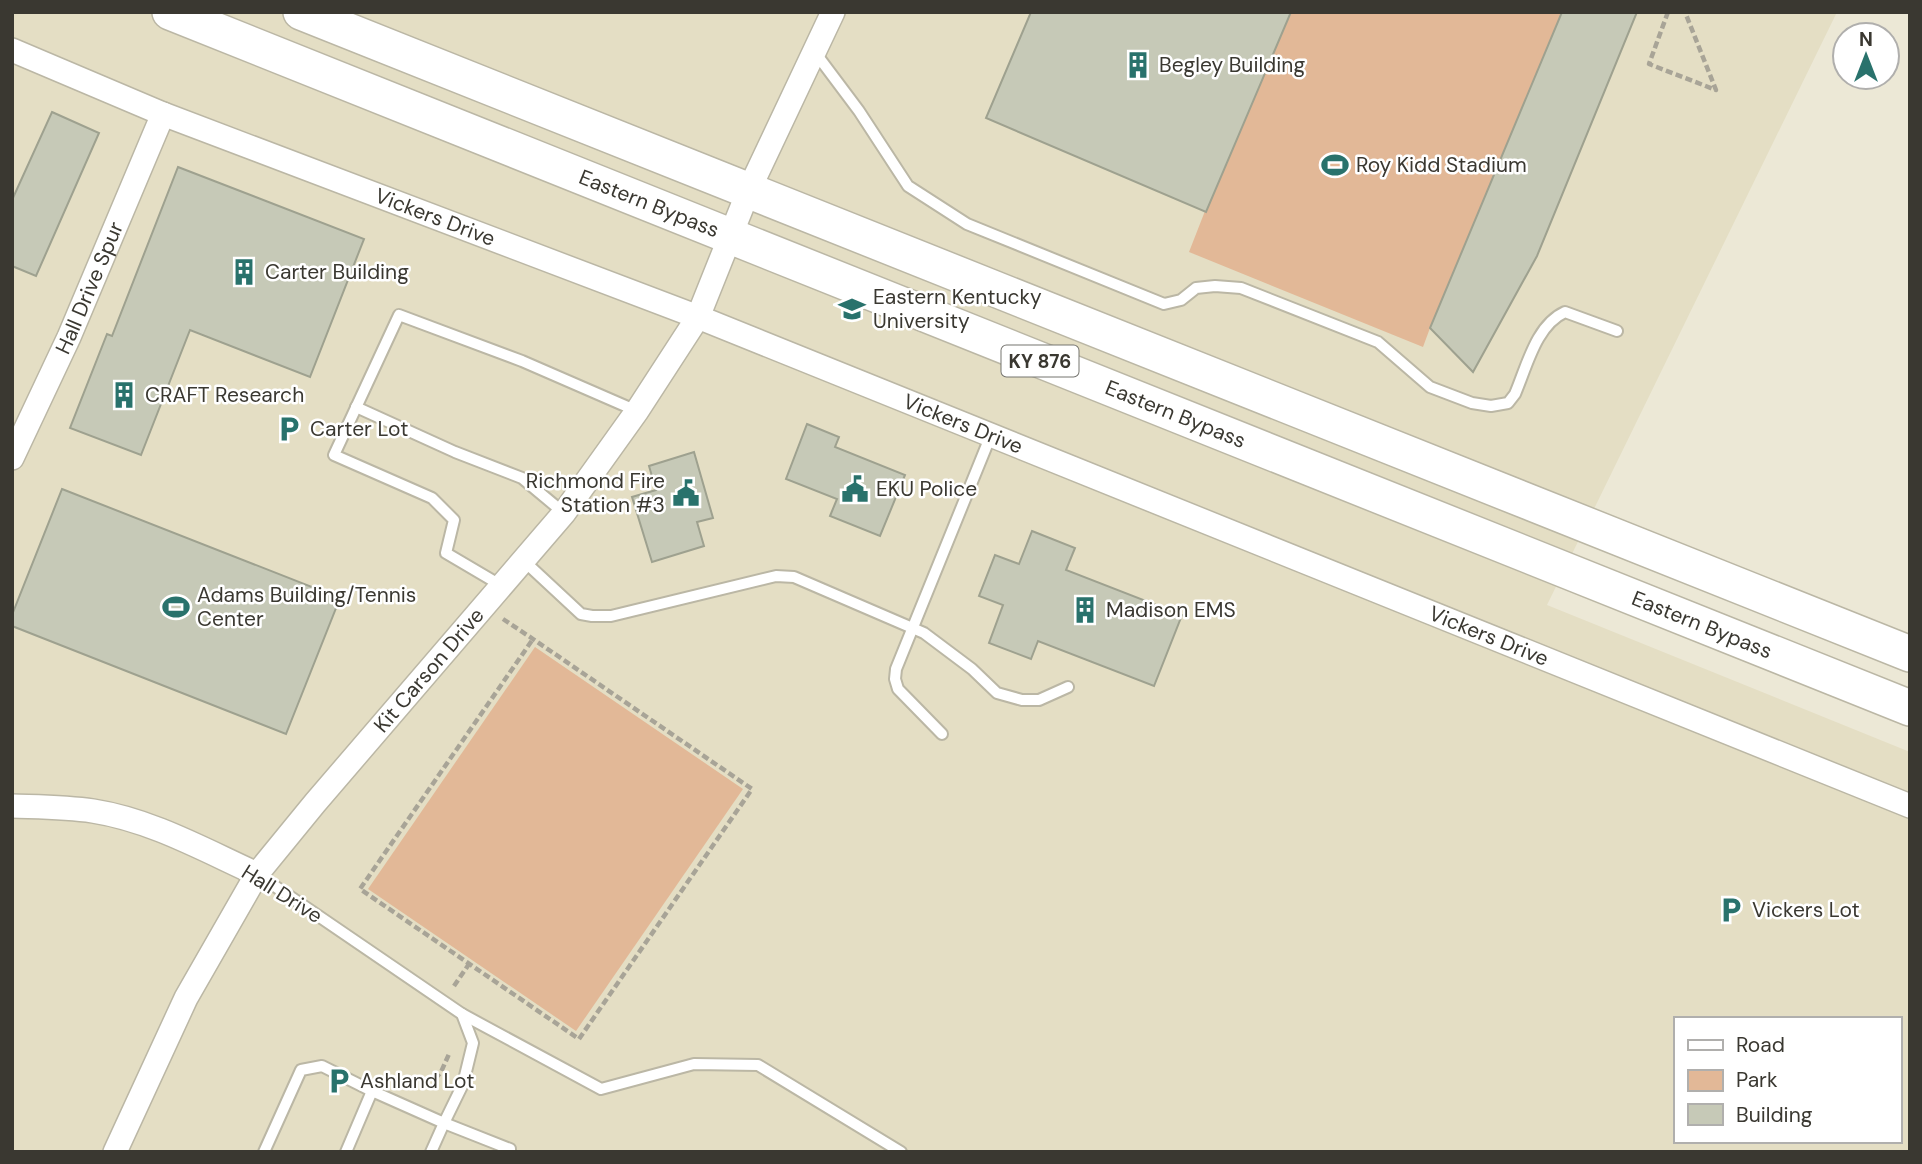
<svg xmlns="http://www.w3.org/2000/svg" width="1922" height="1164" font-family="'DM Sans',sans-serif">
<rect width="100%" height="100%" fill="#ece8d6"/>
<!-- built -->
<path fill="#e4dec4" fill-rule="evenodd" d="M 12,12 L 1837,12 L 1547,605 L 1910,752 L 1910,1152 L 12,1152 ZM 1675,1019 L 1899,1019 L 1899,1141 L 1675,1141 Z"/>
<!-- green -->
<g fill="#e2b897">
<path d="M 1031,12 L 1636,12 L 1537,256 L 1473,372 L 1430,328 L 1423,347 L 1189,252 L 1205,211 L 986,118 Z"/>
<path d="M 535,647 L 743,789 L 576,1031 L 368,889 Z"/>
</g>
<!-- building -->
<g fill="#c6c9b7" stroke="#9ea18f" stroke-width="2">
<path d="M 1031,12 L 1291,12 L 1206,212 L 986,118 Z"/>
<path d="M 1562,12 L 1637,12 L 1537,256 L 1473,372 L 1430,328 Z"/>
<path d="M 52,112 L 99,133 L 36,276 L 12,266 L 12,200 Z"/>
<path d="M 178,167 L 364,239 L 310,377 L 190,330 L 141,455 L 70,428 L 107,334 L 112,336 Z"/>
<path d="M 807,424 L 839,437 L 835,447 L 905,475 L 880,536 L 830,516 L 837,499 L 786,479 Z"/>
<path d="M 694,452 L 713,518 L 697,522 L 704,546 L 652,562 L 632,497 L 656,490 L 649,466 Z"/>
<path d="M 62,489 L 340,598 L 286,734 L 12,626 L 12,615 Z"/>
<path d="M 1032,531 L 1075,548 L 1066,570 L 1182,615 L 1154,686 L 1038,641 L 1031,659 L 989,643 L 1003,605 L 979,596 L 995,555 L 1019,564 Z"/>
</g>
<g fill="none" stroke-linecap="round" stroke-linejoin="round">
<defs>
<g id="service">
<path d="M 814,51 L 859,111 L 908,186 L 967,224 L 1164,304 L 1181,300 L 1196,288 L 1215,286 L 1241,288 L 1378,342 L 1430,387 L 1472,403 L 1491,406 L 1508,403 L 1515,394 C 1527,366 1536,325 1565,312 L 1617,331"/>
<path d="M 356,407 L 455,452 L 522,478 L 564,513"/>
<path d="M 524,561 L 581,614 L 592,616 L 611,616 L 776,576 L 794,577 L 924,633 L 972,669 L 997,693 L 1022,700 L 1039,700 L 1068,687"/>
<path d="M 502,586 L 446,553 L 454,520 L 432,498 L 334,455 L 399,315 L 522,361 L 637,411"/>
<path d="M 942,734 L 898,689 L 895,679 L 896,669 L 991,435"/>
<path d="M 257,874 L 462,1014 L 473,1043 L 463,1084 L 444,1123 L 372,1091 L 346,1152"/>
<path d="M 462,1014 L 601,1089 L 694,1064 L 758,1065 L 901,1152"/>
<path d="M 264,1152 L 301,1070 L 322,1066 L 372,1091"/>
<path d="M 431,1152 L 444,1123 L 510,1149 L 510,1152"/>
</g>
<g id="minor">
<path id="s1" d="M 12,50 L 163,114 L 698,317 L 1910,806"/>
<path id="s2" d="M 12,458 L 69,337 L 163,114"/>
<path d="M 12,806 C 39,807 66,807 93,811 C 151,820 204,850 257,874"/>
<path id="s3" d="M 115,1152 L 186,998 L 257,874 L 315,803 L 564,513 L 637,411 L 698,317 L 748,192 L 833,12"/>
</g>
<g id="primary">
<path id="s4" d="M 170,12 L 1910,708"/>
<path d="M 301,12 L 1910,654"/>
</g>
</defs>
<!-- service casing -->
<use href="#service" stroke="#bbb7a5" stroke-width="14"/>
<!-- minor casing -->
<use href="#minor" stroke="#bbb7a5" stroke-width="26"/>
<!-- primary casing -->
<use href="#primary" stroke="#bbb7a5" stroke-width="38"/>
<!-- path -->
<g stroke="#a8a497" stroke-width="4.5" stroke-dasharray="7 3.5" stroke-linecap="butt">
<path d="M 1668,12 L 1649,64 L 1716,90 L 1685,12"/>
<path d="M 503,619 L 533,639 L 752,789 L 579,1039 L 360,889 L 533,639"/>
<path d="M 454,986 L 469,964"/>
<path d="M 435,1079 L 441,1072 L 449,1054"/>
</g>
<!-- service -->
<use href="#service" stroke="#fff" stroke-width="10"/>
<!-- minor -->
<use href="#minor" stroke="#fff" stroke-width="23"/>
<!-- primary -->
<use href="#primary" stroke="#fff" stroke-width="35"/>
</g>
<!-- icons -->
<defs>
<symbol id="building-bare" viewBox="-9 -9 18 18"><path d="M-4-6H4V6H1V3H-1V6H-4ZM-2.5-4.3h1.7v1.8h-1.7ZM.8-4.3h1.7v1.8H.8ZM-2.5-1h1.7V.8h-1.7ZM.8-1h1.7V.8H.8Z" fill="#29726c" stroke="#fff" stroke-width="2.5" paint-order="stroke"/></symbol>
<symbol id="stadium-bare" viewBox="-9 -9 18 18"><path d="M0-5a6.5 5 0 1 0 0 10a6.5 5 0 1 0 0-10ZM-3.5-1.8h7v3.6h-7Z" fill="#29726c" stroke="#fff" stroke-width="2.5" paint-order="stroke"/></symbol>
<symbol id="university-bare" viewBox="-9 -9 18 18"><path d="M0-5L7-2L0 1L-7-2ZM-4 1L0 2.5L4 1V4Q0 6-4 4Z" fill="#29726c" stroke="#fff" stroke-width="2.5" paint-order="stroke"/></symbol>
<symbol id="parking-bare" viewBox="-9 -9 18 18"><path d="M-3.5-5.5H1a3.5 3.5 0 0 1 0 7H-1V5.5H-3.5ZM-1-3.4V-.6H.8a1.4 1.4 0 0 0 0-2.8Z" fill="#29726c" stroke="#fff" stroke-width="2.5" paint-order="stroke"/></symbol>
<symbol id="civic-bare" viewBox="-9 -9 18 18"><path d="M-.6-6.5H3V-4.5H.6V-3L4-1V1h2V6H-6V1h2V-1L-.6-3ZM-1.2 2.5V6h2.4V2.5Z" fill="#29726c" stroke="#fff" stroke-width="2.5" paint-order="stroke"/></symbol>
</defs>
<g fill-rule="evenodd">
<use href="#building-bare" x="1119" y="46" width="38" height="38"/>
<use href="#stadium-bare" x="1316" y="146" width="38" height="38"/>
<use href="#building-bare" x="225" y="253" width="38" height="38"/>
<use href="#university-bare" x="833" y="290" width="38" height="38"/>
<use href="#building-bare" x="105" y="376" width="38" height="38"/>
<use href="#parking-bare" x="270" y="410" width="38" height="38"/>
<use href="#civic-bare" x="836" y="470" width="38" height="38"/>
<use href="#civic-bare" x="667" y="474" width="38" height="38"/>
<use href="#stadium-bare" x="157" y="588" width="38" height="38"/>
<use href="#building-bare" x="1066" y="591" width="38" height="38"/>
<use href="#parking-bare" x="1712" y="891" width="38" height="38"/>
<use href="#parking-bare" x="320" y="1062" width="38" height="38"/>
</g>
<g text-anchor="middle" stroke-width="5" stroke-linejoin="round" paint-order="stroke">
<!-- shield labels -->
<rect fill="#fff" stroke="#75746f" stroke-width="2" x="1001.5" y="345.5" width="77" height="31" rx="5"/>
<g font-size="19" font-weight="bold" fill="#3a3831">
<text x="1040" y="368">KY 876</text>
</g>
<!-- poi labels -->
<g font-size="21" fill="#3a3831" stroke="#fff" text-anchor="start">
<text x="1159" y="72">Begley Building</text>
<text x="1356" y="172">Roy Kidd Stadium</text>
<text x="265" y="279">Carter Building</text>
<text x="873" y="304">Eastern Kentucky<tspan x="873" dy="24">University</tspan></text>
<text x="145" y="402">CRAFT Research</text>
<text x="310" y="436">Carter Lot</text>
<text x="665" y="488" text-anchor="end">Richmond Fire<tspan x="665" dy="24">Station #3</tspan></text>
<text x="876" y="496">EKU Police</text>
<text x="197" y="602">Adams Building/Tennis<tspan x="197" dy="24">Center</tspan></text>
<text x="1106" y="617">Madison EMS</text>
<text x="1752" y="917">Vickers Lot</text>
<text x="360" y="1088">Ashland Lot</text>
</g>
<!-- street labels -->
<g font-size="21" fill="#3a3831" stroke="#fff">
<text dy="7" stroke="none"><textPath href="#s4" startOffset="516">Eastern Bypass</textPath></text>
<text dy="7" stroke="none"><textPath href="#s1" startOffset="455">Vickers Drive</textPath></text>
<text dy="7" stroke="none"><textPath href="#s2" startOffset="187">Hall Drive Spur</textPath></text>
<text dy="7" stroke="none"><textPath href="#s4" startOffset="1083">Eastern Bypass</textPath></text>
<text dy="7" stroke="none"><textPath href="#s1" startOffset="1022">Vickers Drive</textPath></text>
<text dy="7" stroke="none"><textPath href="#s4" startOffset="1650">Eastern Bypass</textPath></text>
<text dy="7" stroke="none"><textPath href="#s1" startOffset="1589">Vickers Drive</textPath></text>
<text dy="7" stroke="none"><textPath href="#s3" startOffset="579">Kit Carson Drive</textPath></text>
<text transform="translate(282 894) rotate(32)" y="7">Hall Drive</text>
</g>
</g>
<!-- border -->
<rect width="1922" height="1164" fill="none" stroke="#3a3831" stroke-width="28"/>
<!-- legend -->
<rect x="1674" y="1017" width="228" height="126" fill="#ffffff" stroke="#b0afad" stroke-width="2"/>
<rect x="1688" y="1040" width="35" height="10" fill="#ffffff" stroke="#b0afad" stroke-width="2"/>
<text x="1736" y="1052" font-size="21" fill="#3a3831">Road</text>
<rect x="1688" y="1070" width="35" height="21" fill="#e2b897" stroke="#b0afad" stroke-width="2"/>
<text x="1736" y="1087" font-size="21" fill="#3a3831">Park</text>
<rect x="1688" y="1104" width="35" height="21" fill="#c6c9b7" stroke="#b0afad" stroke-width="2"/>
<text x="1736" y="1122" font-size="21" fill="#3a3831">Building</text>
<!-- north arrow -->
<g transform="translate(1866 56)"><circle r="33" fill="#ffffff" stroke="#b0afad" stroke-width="2"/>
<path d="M0-5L12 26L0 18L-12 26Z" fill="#29726c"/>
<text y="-10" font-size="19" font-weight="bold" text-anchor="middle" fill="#3a3831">N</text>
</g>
</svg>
